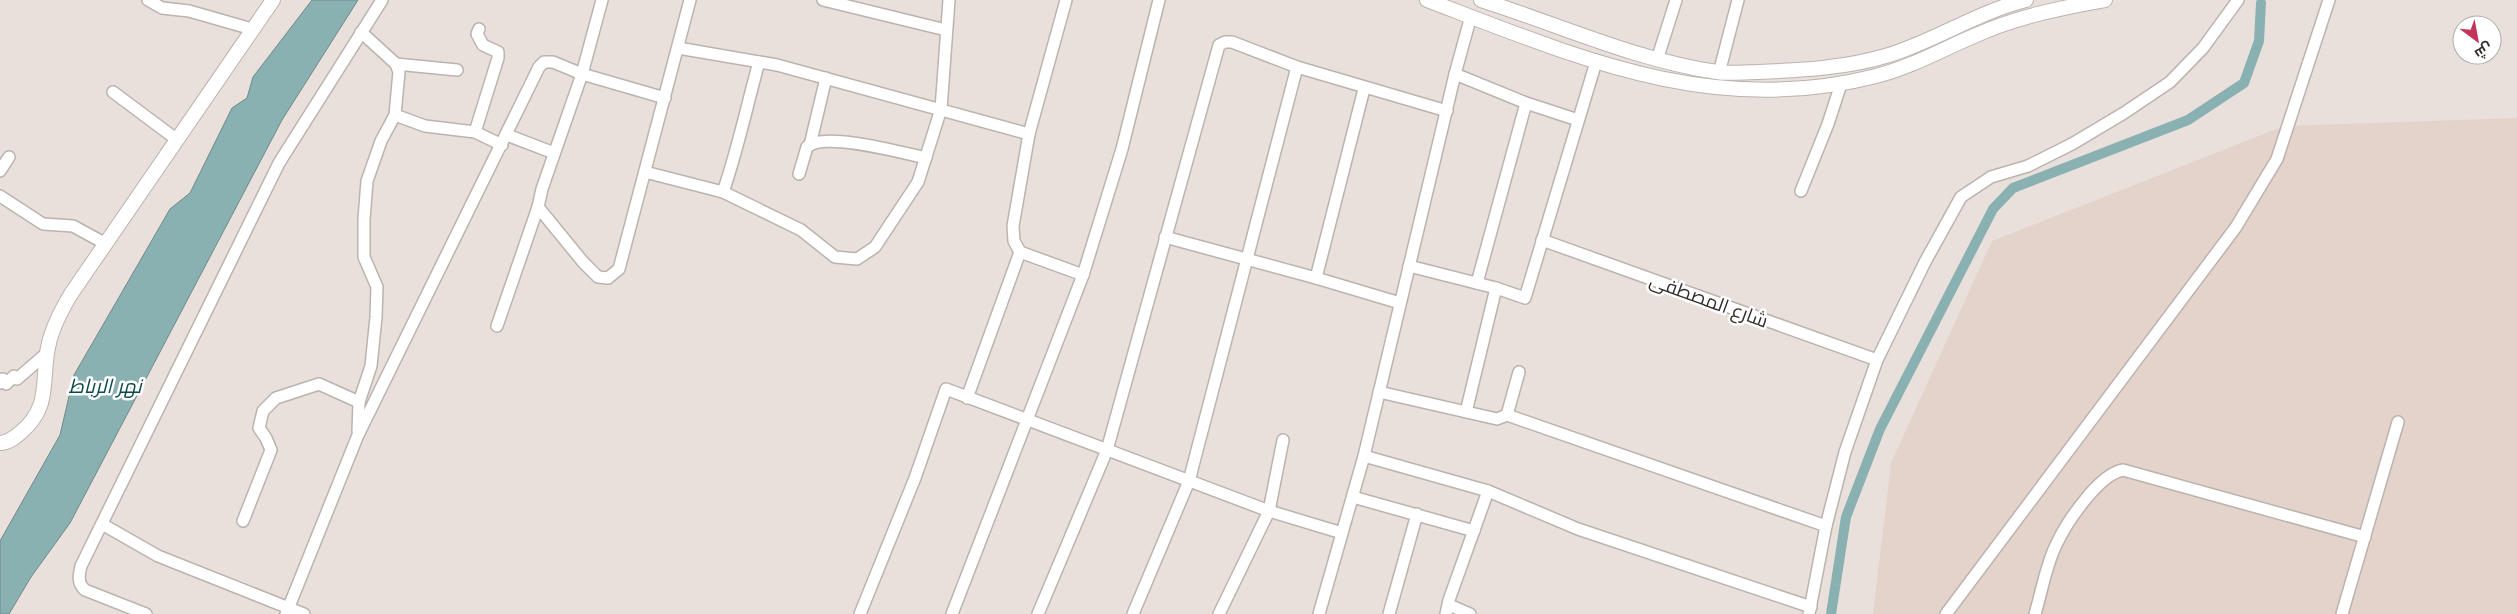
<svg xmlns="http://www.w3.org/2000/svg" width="2517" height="614" font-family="Mulish,Cairo,sans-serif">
<rect width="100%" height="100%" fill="#e9e0dc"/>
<!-- built -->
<path fill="#e3d3cb" d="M 2517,118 L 2517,614 L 1873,614 L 1891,463 L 1992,241 L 2284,126 Z"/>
<!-- water -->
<path fill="#8ab1b2" stroke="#6f898a" d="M 312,0 L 358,0 L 282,120 L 70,523 L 31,577 L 9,614 L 0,614 L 0,541 L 60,435 L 74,375 L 170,209 L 190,193 L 232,108 L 247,98 L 253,77 Z"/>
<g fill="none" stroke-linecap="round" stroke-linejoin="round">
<!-- canal -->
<path stroke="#8ab1b2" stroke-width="10" d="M 1831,614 L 1846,517 L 1880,429 L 1993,209 L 2013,188 L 2188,120 L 2244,83 L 2259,41 L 2261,3"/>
<defs>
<g id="minor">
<path d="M 148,0 L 162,8 L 189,11 L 252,29"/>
<path d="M 602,0 L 582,74 L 542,189 L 538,207 L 583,262 L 598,277 L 608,278 L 619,269 L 690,0"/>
<path d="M 823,0 L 946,30"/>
<path d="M 1066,0 L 1029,134 L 1013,226 L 1014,241 L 1020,252 L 1083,275"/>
<path d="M 678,48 L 777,65 L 1029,134"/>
<path d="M 1657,60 L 1676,0"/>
<path d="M 396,64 L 457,70"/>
<path d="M 1719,73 L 1738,0"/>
<path d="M 1455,74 L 1526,103 L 1578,120"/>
<path d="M 113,92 L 176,139"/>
<path d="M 395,115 L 425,126 L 475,132 L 502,145"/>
<path d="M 475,132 L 498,58 L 498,52 L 483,45 L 477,34 L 479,29"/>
<path d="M 507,135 L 554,153"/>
<path d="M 810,145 L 826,78"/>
<path d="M 0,171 L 9,157"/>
<path d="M 645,172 L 723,192 L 801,230 L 835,257 L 857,259 L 875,247 L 918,182 L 941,109 L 949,0"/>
<path d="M 799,174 L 807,147 C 824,131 903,153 926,158"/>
<path d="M 1801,191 L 1828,124 L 1841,84"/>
<path d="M 723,192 C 738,149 747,105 759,62"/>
<path d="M 0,196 L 43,224 L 73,226 L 106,244"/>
<path d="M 1165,237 L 1316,278 L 1400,303"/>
<path d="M 1542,240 L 1877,360"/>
<path d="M 1409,266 L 1496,288 L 1525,298 L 1596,62"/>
<path d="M 1316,278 L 1364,89"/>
<path d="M 1477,283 L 1526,103"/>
<path d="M 497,326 L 538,207"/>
<path d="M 0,383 L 3,379 L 6,384 L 14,376 L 17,379 L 47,353"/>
<path d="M 1379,392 L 1497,419 L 1507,415 L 1519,372"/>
<path d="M 967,398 L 1020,252"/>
<path d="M 1466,412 L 1496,288"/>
<path d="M 1507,415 L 1826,526"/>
<path d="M 358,431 L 359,402 L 371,366 L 376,317 L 377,287 L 364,257 L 364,219 L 367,181 L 381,141 L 395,115 L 399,72 L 396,64 L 361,32"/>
<path d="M 1364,456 L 1488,491 L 1578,529 L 1811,607"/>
<path d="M 1353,497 L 1474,531"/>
<path d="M 243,521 L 271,450 L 266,438 L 259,428 L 263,411 L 276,398 L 319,384 L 359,402"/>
<path d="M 102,524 L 158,556 L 304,614"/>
<path d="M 1449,605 L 1470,614"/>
<path d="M 146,614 L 85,590 C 77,583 79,575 81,566 L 279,163 L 382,0"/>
<path d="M 286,614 L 358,435 L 539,67 L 544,62 L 553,62 L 582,74 L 665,98"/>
<path d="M 860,614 L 915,478 L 946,389 L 1269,511 L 1342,533"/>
<path d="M 952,614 L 1083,275 L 1122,149 L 1159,0"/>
<path d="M 1038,614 L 1107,450 L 1219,45 L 1225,42 L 1232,42 L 1297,67 L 1447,111"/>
<path d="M 1133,614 L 1189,481 L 1297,67"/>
<path d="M 1219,614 L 1269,511 L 1283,440"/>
<path d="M 1319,614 L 1364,456 L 1455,74 L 1471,16"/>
<path d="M 1389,614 L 1417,514"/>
<path d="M 1446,614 L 1449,600 L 1488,491"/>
<path d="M 1809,614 L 1826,526 L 1845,452 L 1877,360 L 1925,262 L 1961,197 L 1991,177 L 2028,166 L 2072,144 L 2124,113 L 2170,82 L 2203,48 L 2238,0"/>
<path d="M 1946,614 L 2236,227 L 2277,159 L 2329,0"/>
<path d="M 2035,614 C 2042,591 2046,564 2057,543 C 2067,522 2099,474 2123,470 L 2365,537"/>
<path d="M 2342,614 L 2398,422"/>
</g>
<g id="tertiary">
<path d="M 1427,0 C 1577,57 1713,118 1876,76 C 1911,67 1941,50 1974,36 C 2016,17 2060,8 2105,0"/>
<path d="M 1481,0 C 1560,25 1635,60 1717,72 C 1730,74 1745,72 1758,72 C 1802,70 1847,68 1889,55 C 1936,40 1978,12 2026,0"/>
<path d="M 0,443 C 8,443 14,438 20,433 C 53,406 40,379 49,343 C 53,326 62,309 71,294 L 273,0"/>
</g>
</defs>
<!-- minor casing -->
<use href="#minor" stroke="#bbb3ae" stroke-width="14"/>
<!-- tertiary casing -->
<use href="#tertiary" stroke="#bbb3ae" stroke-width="16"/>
<!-- minor -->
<use href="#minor" stroke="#fff" stroke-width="11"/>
<!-- tertiary -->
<use href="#tertiary" stroke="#fff" stroke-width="14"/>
</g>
<g text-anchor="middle" stroke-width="5" stroke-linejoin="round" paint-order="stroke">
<!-- street labels -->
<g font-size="19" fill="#302d2b" stroke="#fff">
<text transform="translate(1709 300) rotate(20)" y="7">شارع المصطفى</text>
</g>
<!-- water labels -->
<g font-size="20" font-style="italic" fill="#0b494a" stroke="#fff">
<text x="105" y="393">نهر الرباط</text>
</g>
</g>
<!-- north arrow -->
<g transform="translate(2477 40) rotate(148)"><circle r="24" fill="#ffffff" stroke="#acabaa"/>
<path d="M0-4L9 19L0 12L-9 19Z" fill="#c3345b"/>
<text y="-8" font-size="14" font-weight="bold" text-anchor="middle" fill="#302d2b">ش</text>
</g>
</svg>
